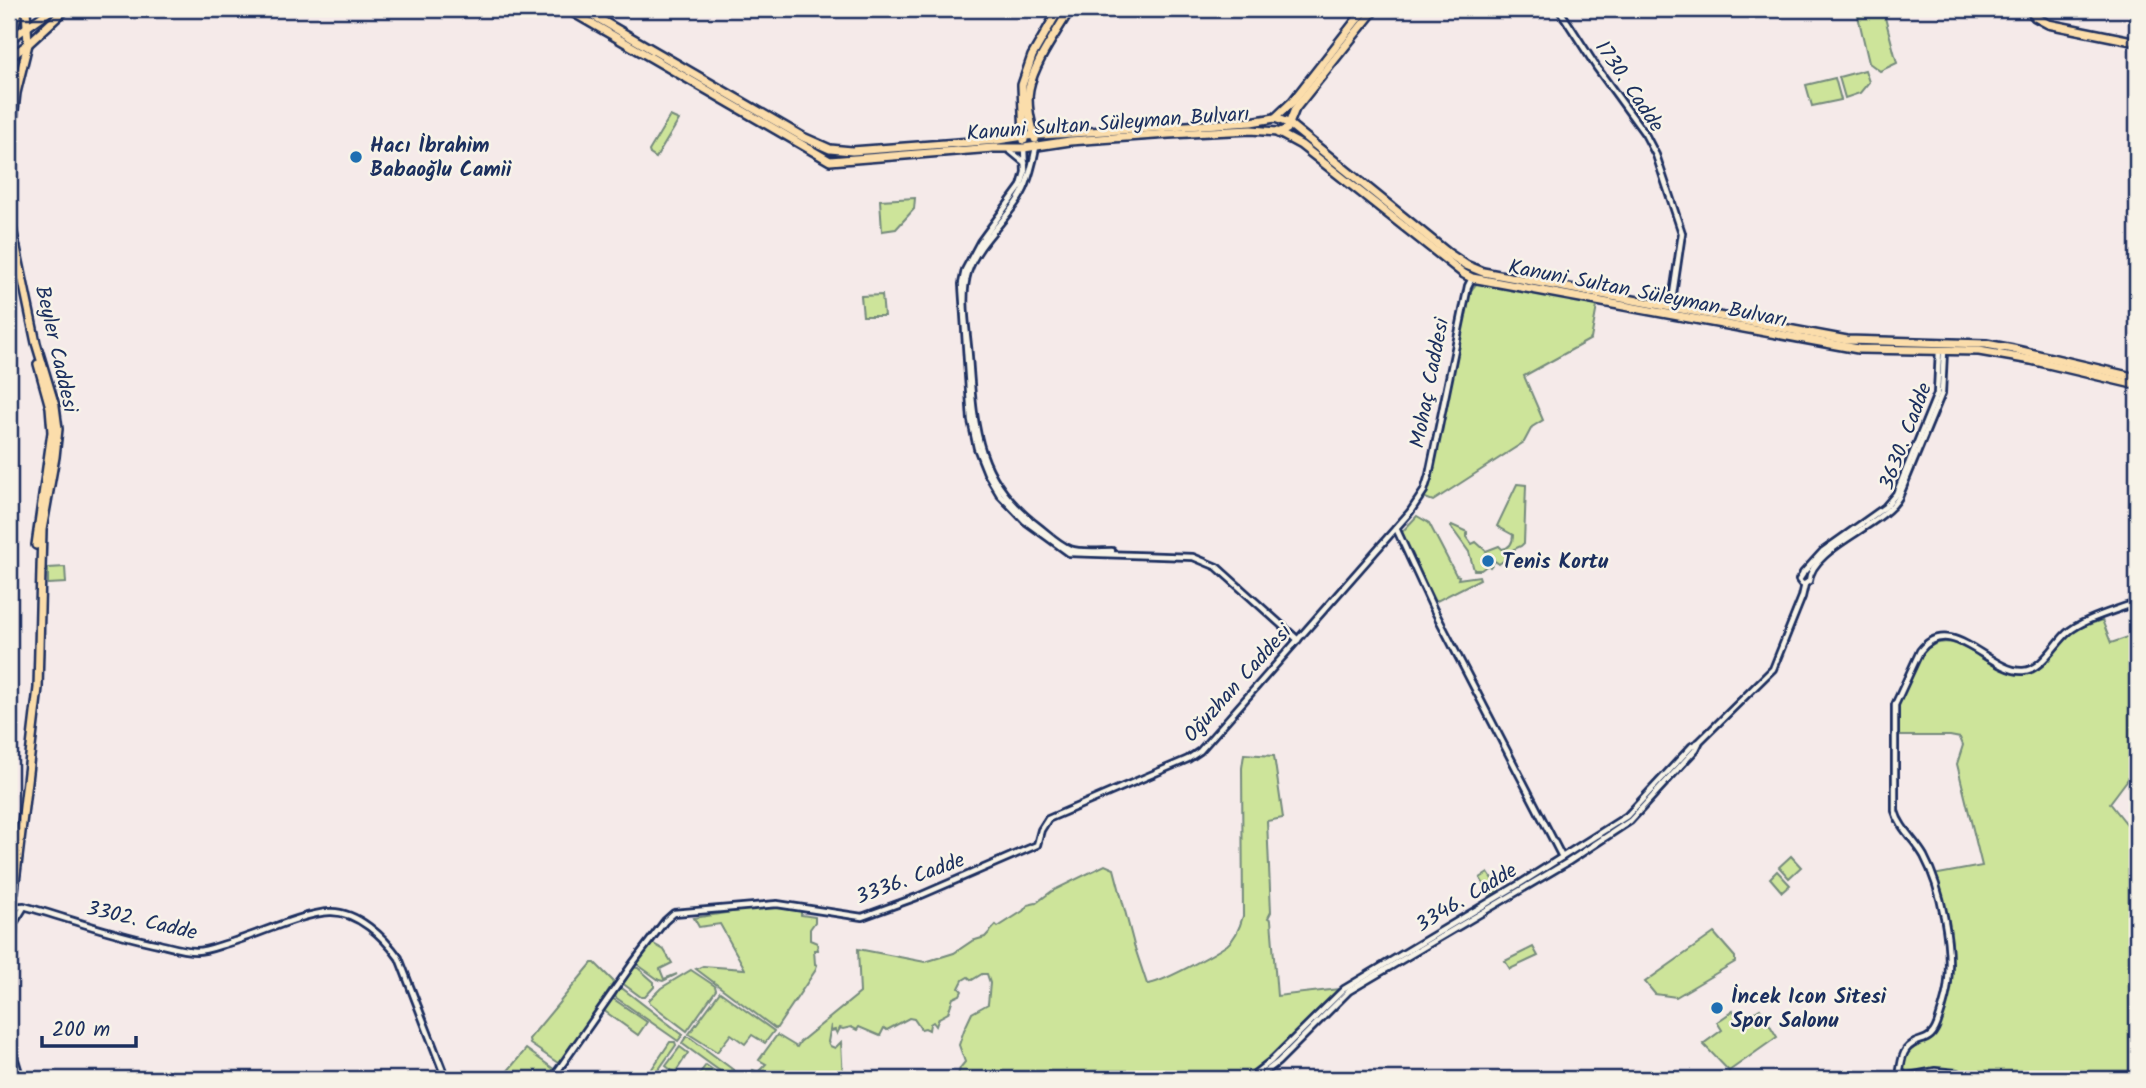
<svg xmlns="http://www.w3.org/2000/svg" width="2146" height="1088" font-family="Kalam,sans-serif">
<rect width="100%" height="100%" fill="#f5eae9"/>
<filter id="ink" filterUnits="userSpaceOnUse"><feTurbulence type="fractalNoise" baseFrequency=".0143" numOctaves="2"/><feDisplacementMap in="SourceGraphic" scale="14" xChannelSelector="R" yChannelSelector="G"/><feConvolveMatrix kernelMatrix="1 2 1 2 8 2 1 2 1" color-interpolation-filters="sRGB"/></filter>
<g filter="url(#ink)">
<!-- green -->
<g fill="#cde49a" stroke="#748a7c" stroke-width="2">
<path d="M 1883,10 L 1897,63 L 1880,71 L 1869,63 L 1858,16 Z"/>
<path d="M 1865,70 L 1869,82 L 1860,93 L 1845,98 L 1839,77 Z"/>
<path d="M 1835,78 L 1841,100 L 1812,106 L 1806,85 Z"/>
<path d="M 670,116 L 679,120 L 656,158 L 650,154 L 649,151 Z"/>
<path d="M 915,198 L 914,209 L 896,229 L 882,231 L 880,200 Z"/>
<path d="M 1477,283 L 1549,296 L 1598,301 L 1591,339 L 1524,376 L 1543,420 L 1532,427 L 1524,442 L 1433,501 L 1420,496 L 1424,491 L 1467,295 Z"/>
<path d="M 882,295 L 884,316 L 863,316 L 861,296 Z"/>
<path d="M 1517,484 L 1526,485 L 1524,543 L 1521,546 L 1512,550 L 1510,556 L 1499,564 L 1488,556 L 1494,562 L 1490,567 L 1488,565 L 1481,570 L 1474,570 L 1469,552 L 1451,527 L 1452,525 L 1467,532 L 1467,537 L 1472,544 L 1476,542 L 1486,551 L 1499,546 L 1502,549 C 1510,548 1513,543 1513,535 L 1497,526 Z"/>
<path d="M 1417,516 L 1429,523 L 1456,575 L 1459,576 L 1458,579 L 1479,576 L 1480,579 L 1435,602 L 1401,533 Z"/>
<path d="M 65,567 L 66,583 L 48,584 L 48,568 Z"/>
<path d="M 2102,620 L 2111,643 L 2137,634 L 2137,767 L 2110,803 L 2137,837 L 2137,1079 L 1965,1079 L 1960,1072 C 1949,1070 1938,1069 1928,1069 C 1919,1070 1912,1075 1903,1074 L 1902,1068 L 1908,1049 C 1916,1044 1926,1043 1932,1037 C 1938,1031 1941,1021 1943,1013 C 1957,967 1951,919 1933,875 L 1982,866 L 1957,764 L 1963,745 L 1960,738 L 1950,736 L 1896,736 L 1897,706 L 1923,653 C 1932,642 1943,640 1957,644 L 2010,672 C 2019,674 2025,674 2034,671 L 2072,633 L 2079,628 Z"/>
<path d="M 1244,754 L 1274,756 L 1283,818 L 1267,821 L 1271,912 L 1268,918 L 1271,920 L 1277,996 L 1339,989 L 1296,1037 L 1248,1079 L 957,1079 L 960,1068 L 965,1062 L 959,1045 L 964,1030 L 972,1013 L 988,1004 L 990,983 L 987,974 L 982,974 L 972,980 L 968,977 L 963,980 L 959,988 L 962,991 L 960,995 L 953,998 L 948,1013 L 939,1018 L 936,1026 L 933,1022 L 930,1024 L 929,1030 L 925,1028 L 921,1029 L 914,1019 L 909,1018 L 887,1030 L 884,1028 L 880,1036 L 859,1027 L 857,1030 L 851,1027 L 843,1029 L 840,1028 L 837,1034 L 835,1030 L 831,1031 L 831,1025 L 828,1042 L 830,1046 L 835,1048 L 841,1042 L 843,1079 L 746,1079 L 753,1070 L 758,1072 L 766,1064 L 759,1060 L 777,1035 L 797,1047 L 800,1042 L 860,993 L 858,949 L 925,962 L 954,953 L 972,941 L 985,937 L 996,925 L 998,927 L 1023,911 L 1028,905 L 1036,903 L 1052,891 L 1105,865 L 1114,869 L 1134,945 L 1147,984 C 1160,984 1214,954 1227,945 C 1236,938 1240,927 1243,916 L 1242,768 Z"/>
<path d="M 1791,856 L 1801,867 L 1789,878 L 1779,867 Z"/>
<path d="M 1777,871 L 1790,885 L 1782,892 L 1770,878 Z"/>
<path d="M 1488,873 L 1499,890 L 1490,895 L 1480,878 Z"/>
<path d="M 769,906 L 801,910 L 801,915 L 815,917 L 815,922 L 810,929 L 810,940 L 817,943 L 818,950 L 814,950 L 815,964 L 817,965 L 815,971 L 776,1029 L 696,969 L 703,966 L 745,969 L 720,924 L 699,927 L 694,918 Z"/>
<path d="M 1714,933 L 1735,957 L 1735,962 L 1676,997 L 1655,994 L 1645,982 Z"/>
<path d="M 652,943 L 664,950 L 672,963 L 660,969 L 664,979 L 677,974 L 663,981 L 659,980 L 638,965 L 637,961 L 649,944 Z"/>
<path d="M 1533,947 L 1538,956 L 1510,969 L 1505,961 Z"/>
<path d="M 592,963 L 595,963 L 614,982 L 561,1063 L 558,1063 L 530,1044 L 529,1039 Z"/>
<path d="M 632,967 L 638,968 L 654,982 L 654,987 L 645,997 L 641,997 L 622,983 Z"/>
<path d="M 691,970 L 715,986 L 716,990 L 687,1031 L 650,1003 L 649,1000 L 661,988 Z"/>
<path d="M 619,988 L 623,989 L 683,1035 L 678,1041 L 615,997 Z"/>
<path d="M 720,992 L 774,1031 L 765,1043 L 752,1035 L 745,1044 L 731,1034 L 717,1052 L 689,1034 Z"/>
<path d="M 610,998 L 612,998 L 647,1022 L 638,1035 L 603,1010 Z"/>
<path d="M 1760,1009 L 1777,1037 L 1729,1071 L 1703,1044 L 1722,1030 L 1717,1022 L 1733,1011 L 1740,1022 Z"/>
<path d="M 686,1037 L 689,1037 L 743,1077 L 741,1079 L 731,1079 L 684,1045 L 682,1043 Z"/>
<path d="M 670,1042 L 675,1042 L 676,1045 L 652,1079 L 645,1079 Z"/>
<path d="M 680,1047 L 688,1053 L 675,1073 L 666,1066 Z"/>
<path d="M 526,1049 L 555,1070 L 548,1079 L 501,1079 Z"/>
<path d="M 706,1065 L 726,1079 L 706,1079 L 699,1074 Z"/>
</g>
<g fill="none" stroke-linecap="round" stroke-linejoin="round">
<defs>
<g id="minor">
<path d="M 1559,9 L 1597,68 L 1645,134 L 1656,155 L 1682,233 L 1671,308"/>
<path d="M 1036,147 C 1034,158 1028,183 1022,193 C 1007,221 978,241 968,272 C 960,298 967,330 969,357 C 974,429 976,480 1039,527 C 1048,534 1059,545 1070,549 C 1079,553 1101,551 1112,551"/>
<path d="M 1024,148 L 1025,172 L 1021,186 L 980,242 L 965,270 L 962,284 L 971,420 L 977,448 L 987,473 L 1000,495 L 1025,521 L 1069,553 L 1193,557 L 1217,567 L 1298,640"/>
<path d="M 1008,149 L 1025,163"/>
<path d="M 1396,528 L 1433,608 L 1562,857"/>
<path d="M 1803,573 L 1823,551 L 1885,507 L 1896,494 L 1937,394 L 1939,350"/>
<path d="M 1803,574 L 1799,580 L 1802,584 L 1805,584"/>
<path d="M 14,923 L 24,907"/>
<path d="M 9,978 L 14,927 L 10,907 L 24,906 C 70,919 113,935 159,944 C 171,947 184,951 196,951 C 208,951 220,945 232,942 C 259,934 303,913 330,912 C 357,911 384,937 399,958 L 446,1079"/>
<path d="M 9,1040 L 21,1079"/>
<path d="M 552,1079 L 633,963 L 665,921 L 674,913 L 777,904 L 862,917 L 917,897 L 1037,845 L 1041,830 L 1048,819 L 1188,759 L 1200,751 L 1410,512 L 1424,491 L 1429,475 L 1468,286 L 1472,278"/>
<path d="M 1248,1079 L 1271,1061 L 1344,989 L 1521,883 L 1627,816 L 1692,746 L 1699,742 L 1773,669 L 1802,597 L 1805,584 L 1809,581 C 1811,548 1883,526 1899,497 L 1942,393 L 1944,350"/>
<path d="M 1256,1079 L 1278,1062 L 1349,991 L 1568,862 L 1630,821 L 1696,749 L 1699,743"/>
<path d="M 1963,1079 L 1957,1073 L 1935,1071 L 1904,1077 L 1900,1070 C 1901,1064 1902,1055 1906,1050 C 1918,1034 1931,1048 1939,1019 C 1943,1007 1947,995 1948,982 C 1952,944 1942,890 1924,856 C 1915,840 1900,829 1895,811 L 1895,705 L 1920,651 C 1951,611 1990,673 2023,671 C 2041,670 2055,644 2067,633 C 2082,619 2118,610 2137,602"/>
</g>
<g id="major">
<path d="M 567,9 L 830,161 L 993,148 L 1024,148 L 1070,141 L 1169,134 L 1251,130 L 1277,132 L 1301,145 L 1464,274 L 1472,278 L 1858,349 L 1979,351 L 2031,360 L 2137,385"/>
<path d="M 582,9 L 803,137 L 830,149 L 852,151 L 998,140 L 1024,136 L 1251,122 L 1275,118 L 1288,123 L 1448,253 L 1466,265 L 1483,272 L 1847,340 L 1986,344 L 2013,349 L 2137,378"/>
<path d="M 2029,9 L 2035,17 L 2048,24 L 2137,42"/>
<path d="M 12,38 L 52,9"/>
<path d="M 9,58 L 28,44 L 66,9"/>
<path d="M 10,103 L 10,39 L 19,9"/>
<path d="M 1275,118 L 1293,101 L 1365,9"/>
<path d="M 1278,133 L 1287,129 L 1295,109 L 1375,9"/>
<path d="M 1035,139 C 1031,123 1026,105 1029,89 C 1034,63 1057,32 1070,9"/>
<path d="M 1024,140 L 1022,85 L 1032,56 L 1059,9"/>
<path d="M 9,154 L 16,93 L 28,44 L 26,9"/>
<path d="M 9,214 L 36,343 L 55,406 L 58,429 L 55,457 L 42,530 L 38,688 L 14,891 L 9,910"/>
<path d="M 36,545 L 52,432 L 50,407 L 38,364"/>
<path d="M 9,870 L 17,836"/>
</g>
</defs>
<!-- minor casing -->
<use href="#minor" stroke="#1b2f5e" stroke-width="10"/>
<!-- major casing -->
<use href="#major" stroke="#1b2f5e" stroke-width="12"/>
<!-- minor -->
<use href="#minor" stroke="#f7f3e8" stroke-width="4.5"/>
<!-- major -->
<use href="#major" stroke="#fbddab" stroke-width="7"/>
</g>
</g>
<!-- markers -->
<g fill="#1f6fb2" stroke="#f7f3e8" stroke-width="2.5">
<circle cx="356" cy="157" r="7"/>
<circle cx="1488" cy="561" r="7"/>
<circle cx="1717" cy="1008" r="7"/>
</g>
<g text-anchor="middle" stroke-width="5" stroke-linejoin="round" paint-order="stroke">
<!-- street labels -->
<g font-size="21" fill="#1b2f5e" stroke="#f7f3e8">
<text transform="translate(1630 86) rotate(56)" y="7">1730. Cadde</text>
<text transform="translate(1108 123) rotate(-4)" y="7">Kanuni Sultan Süleyman Bulvarı</text>
<text transform="translate(1648 293) rotate(11)" y="7">Kanuni Sultan Süleyman Bulvarı</text>
<text transform="translate(57 349) rotate(77)" y="7">Beyler Caddesi</text>
<text transform="translate(1429 383) rotate(-79)" y="7">Mohaç Caddesi</text>
<text transform="translate(1905 436) rotate(-69)" y="7">3630. Cadde</text>
<text transform="translate(1237 683) rotate(-48)" y="7">Oğuzhan Caddesi</text>
<text transform="translate(910 878) rotate(-20)" y="7">3336. Cadde</text>
<text transform="translate(1466 897) rotate(-31)" y="7">3346. Cadde</text>
<text transform="translate(142 920) rotate(13)" y="7">3302. Cadde</text>
</g>
<!-- poi labels -->
<g font-size="21" font-weight="bold" fill="#1b2f5e" stroke="#f7f3e8" text-anchor="start">
<text x="370" y="152">Hacı İbrahim<tspan x="370" dy="24">Babaoğlu Camii</tspan></text>
<text x="1502" y="568">Tenis Kortu</text>
<text x="1731" y="1003">İncek Icon Sitesi<tspan x="1731" dy="24">Spor Salonu</tspan></text>
</g>
</g>
<!-- margin -->
<rect width="2146" height="1088" fill="none" stroke="#f7f3e8" stroke-width="35"/>
<rect x="18" y="18" width="2111" height="1053" fill="none" stroke="#1b2f5e" stroke-width="2.5" filter="url(#ink)"/>
<!-- scale -->
<path d="M42 1036v10h94v-10" fill="none" stroke="#1b2f5e" stroke-width="3.5"/>
<text x="52" y="1036" font-size="21" fill="#1b2f5e" stroke="#f7f3e8" stroke-width="5" paint-order="stroke">200 m</text>
</svg>
